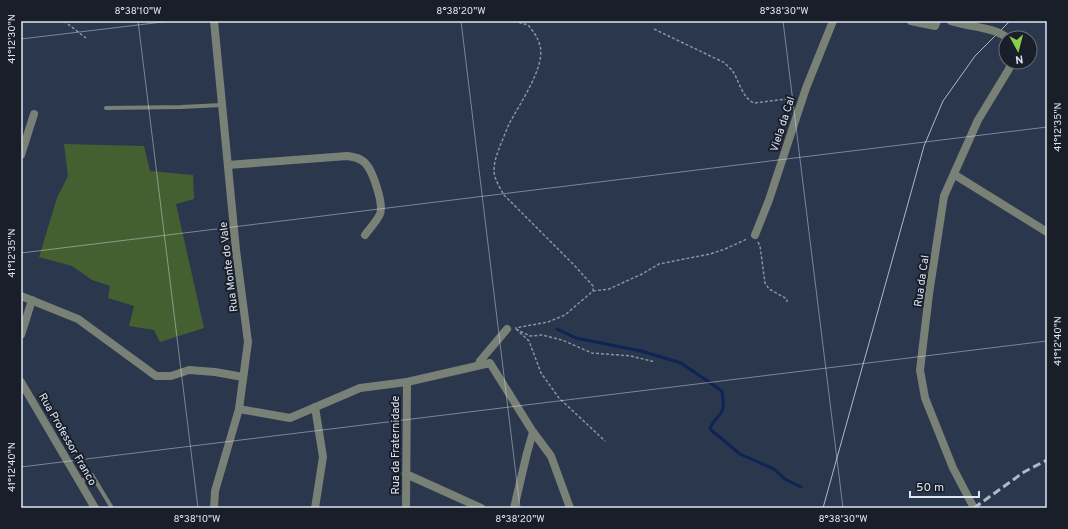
<svg xmlns="http://www.w3.org/2000/svg" width="1068" height="529" font-family="Overpass,sans-serif">
<rect width="100%" height="100%" fill="#2b374d"/>
<!-- green -->
<path fill="#456030" d="M 64,144 L 144,146 L 150,171 L 193,175 L 194,199 L 176,204 L 204,328 L 160,342 L 154,330 L 129,326 L 134,306 L 108,298 L 110,286 L 92,280 L 72,266 L 39,257 L 57,198 L 68,176 Z"/>
<g fill="none" stroke-linecap="round" stroke-linejoin="round">
<!-- stream -->
<path stroke="#0d2455" stroke-width="3" d="M 557,329 L 576,338 L 641,351 L 681,363 L 722,391 C 723,398 725,407 721,413 C 717,419 712,422 710,429 L 740,454 L 774,469 L 785,479 L 801,487"/>
<!-- path -->
<g stroke="#8993a5" stroke-width="1.5" stroke-dasharray="3 2" stroke-linecap="butt">
<path d="M 64,21 L 86,38"/>
<path d="M 514,21 L 528,25 C 533,31 538,37 540,46 C 546,66 519,105 509,124 C 506,131 503,139 500,146 C 497,154 494,162 494,170 C 494,179 500,188 504,195 L 575,266 L 593,286 L 593,291 L 565,315 L 548,322 L 515,328"/>
<path d="M 654,29 L 725,63 C 727,66 730,68 732,70 C 739,80 742,98 754,103 L 794,98"/>
<path d="M 758,242 L 760,246 L 765,283 L 769,289 L 787,299 L 787,302"/>
<path d="M 593,291 L 609,289 L 642,274 L 659,264 L 710,254 L 725,249 L 747,239"/>
<path d="M 516,329 L 530,336 L 542,335 L 562,340 L 592,353 L 631,356 L 655,362"/>
<path d="M 516,329 L 529,341 L 541,373 L 559,398 L 605,441"/>
</g>
<!-- service -->
<g stroke="#798075" stroke-width="4">
<path d="M 106,108 L 181,107 L 222,105"/>
<path d="M 80,482 L 92,475 L 112,508"/>
</g>
<!-- minor -->
<g stroke="#798075" stroke-width="8">
<path d="M 911,21 L 935,26 L 937,21"/>
<path d="M 21,155 L 34,114"/>
<path d="M 228,165 L 347,156 C 354,157 361,158 366,164 C 373,172 384,204 380,214 C 377,221 370,228 365,235"/>
<path d="M 955,175 L 1047,232"/>
<path d="M 755,235 L 769,200 L 806,88 L 833,21"/>
<path d="M 21,296 L 78,319 L 156,376 L 171,376 L 189,370 L 215,372 L 243,377"/>
<path d="M 21,335 L 32,300"/>
<path d="M 479,364 L 480,361 L 507,329"/>
<path d="M 21,382 L 95,508"/>
<path d="M 315,407 L 323,457 L 315,508"/>
<path d="M 239,409 L 290,418 L 360,388 L 407,382 L 490,363 L 533,432 L 551,456 L 570,508"/>
<path d="M 406,474 L 481,508"/>
<path d="M 406,508 L 407,382"/>
<path d="M 514,508 L 527,453 L 533,432"/>
</g>
<!-- tertiary -->
<g stroke="#798075" stroke-width="8">
<path d="M 214,21 L 236,250 L 248,342 L 239,409 L 215,491 L 214,508"/>
<path d="M 951,21 L 963,24"/>
<path d="M 974,508 L 953,468 L 925,398 L 920,370 L 929,294 L 944,196 L 978,120 L 1009,69 L 1011,62"/>
</g>
<!-- tram -->
<path stroke="#afb8c9" stroke-width="1" d="M 823,508 L 924,146 L 943,101 L 975,56 L 1010,21"/>
<!-- rail -->
<path stroke="#afb8c9" stroke-width="3" stroke-dasharray="8 4" stroke-linecap="butt" d="M 974,508 L 1024,472 L 1047,460"/>
<!-- tertiary-bridge -->
<path stroke="#798075" stroke-width="8" d="M 963,24 C 975,27 998,29 1007,38"/>
</g>
<!-- ticks -->
<path fill="none" stroke="#dde5f4" stroke-width="1" stroke-opacity="0.45" d="M 138,21 L 198,508M 461,21 L 520,508M 783,21 L 843,508M 21,39 L 171,21M 21,253 L 1047,127M 21,467 L 1047,341"/>
<g text-anchor="middle" stroke-width="4" stroke-linejoin="round" paint-order="stroke">
<!-- street labels -->
<g font-size="11" fill="#dde5f4" stroke="#191e28">
<text transform="translate(782 124) rotate(-72)" y="4">Viela da Cal</text>
<text transform="translate(228 267) rotate(-97)" y="4">Rua Monte do Vale</text>
<text transform="translate(921 281) rotate(-82)" y="4">Rua da Cal</text>
<text transform="translate(68 439) rotate(60)" y="4">Rua Professor Franco</text>
<text transform="translate(395 445) rotate(-90)" y="4">Rua da Fraternidade</text>
</g>
</g>
<!-- border -->
<rect width="1068" height="529" fill="none" stroke="#191e28" stroke-width="44"/>
<!-- north arrow -->
<g transform="translate(1018 50) rotate(173)"><circle r="19" fill="#191e28" stroke="#676e7a"/>
<path d="M0-3L7 15L0 10L-7 15Z" fill="#88cf4a"/>
<text y="-6" font-size="11" font-weight="bold" text-anchor="middle" fill="#dde5f4">N</text>
</g>
<!-- scale -->
<path d="M910 491v6h69v-6" fill="none" stroke="#dde5f4" stroke-width="2"/>
<text x="916" y="491" font-size="12" fill="#dde5f4" stroke="#191e28" stroke-width="3" paint-order="stroke">50 m</text>
<rect x="22" y="22" width="1024" height="485" fill="none" stroke="#dde5f4" stroke-width="1.5"/>
<g font-size="10" text-anchor="middle" fill="#dde5f4">
<text x="138" y="14">8°38'10"W</text>
<text x="461" y="14">8°38'20"W</text>
<text x="784" y="14">8°38'30"W</text>
<text transform="translate(11 39) rotate(-90)" y="4">41°12'30"N</text>
<text transform="translate(1057 127) rotate(-90)" y="4">41°12'35"N</text>
<text transform="translate(11 253) rotate(-90)" y="4">41°12'35"N</text>
<text transform="translate(1057 341) rotate(-90)" y="4">41°12'40"N</text>
<text transform="translate(11 467) rotate(-90)" y="4">41°12'40"N</text>
<text x="197" y="522">8°38'10"W</text>
<text x="520" y="522">8°38'20"W</text>
<text x="843" y="522">8°38'30"W</text>
</g>
</svg>
